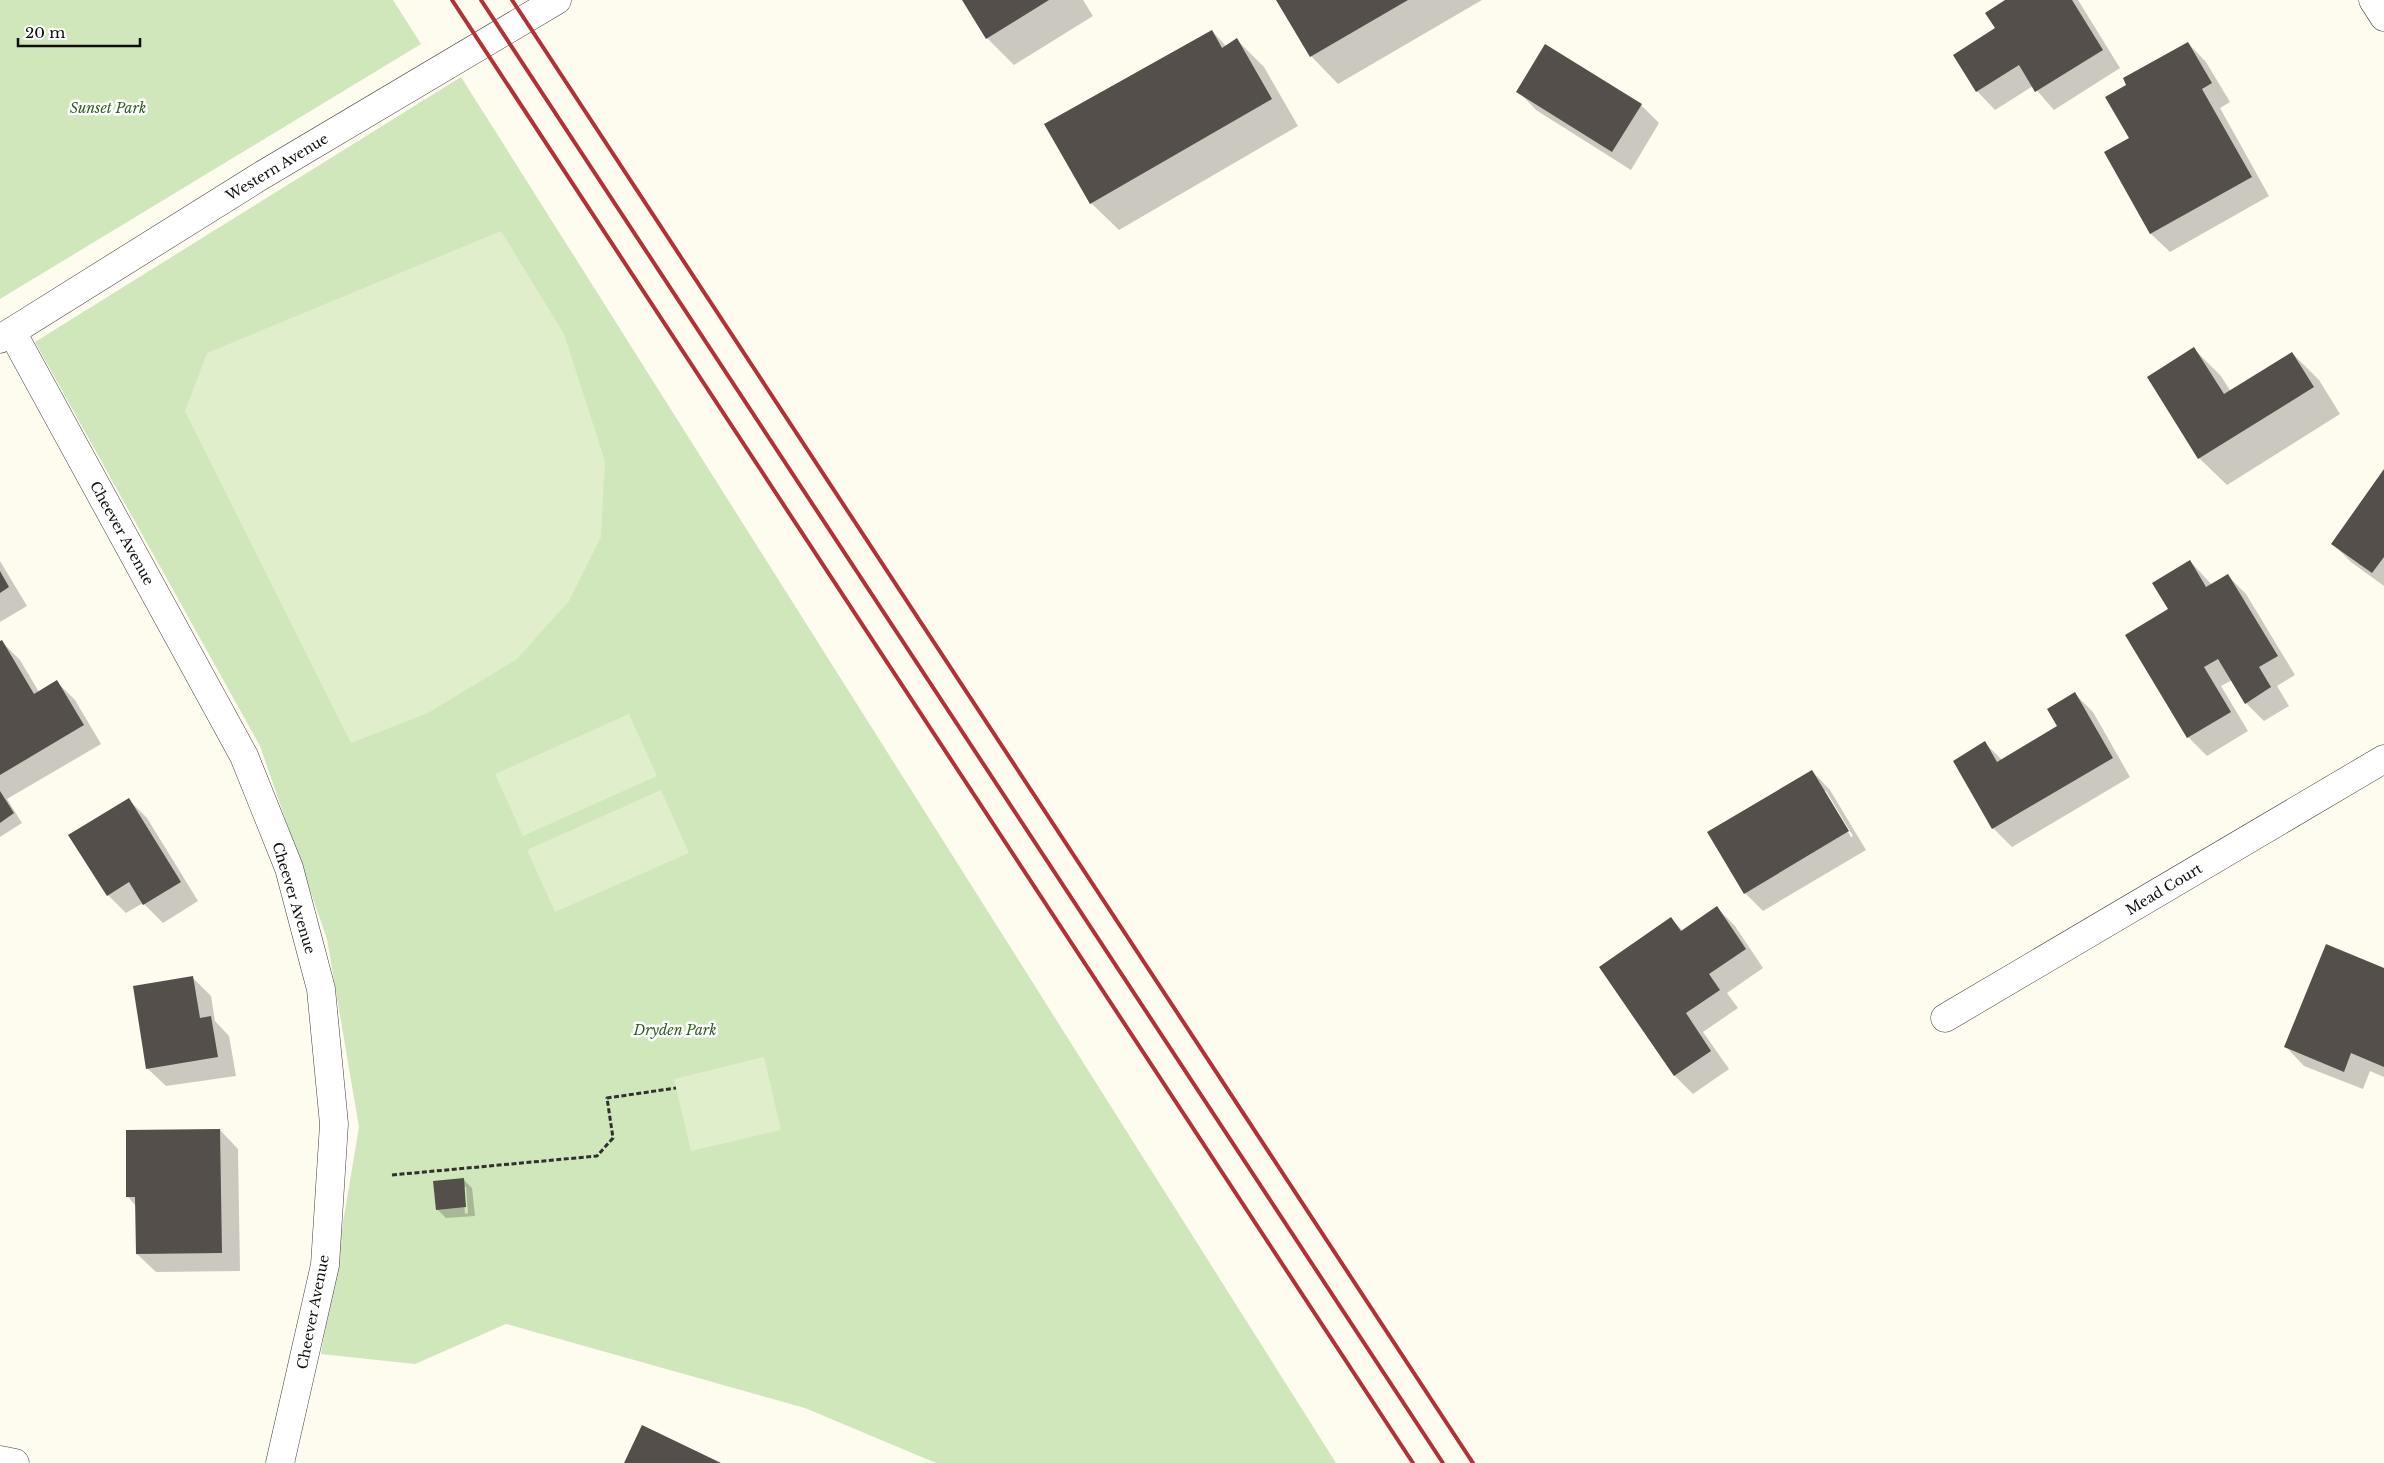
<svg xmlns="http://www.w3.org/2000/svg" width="2384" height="1463" font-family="'Libre Baskerville',serif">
<rect width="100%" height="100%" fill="#fefbef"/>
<!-- green -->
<g fill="#d0e6bb">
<path d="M 0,0 L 393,0 L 421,44 L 0,299 Z"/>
<path d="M 461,77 L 1336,1463 L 936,1463 L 805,1408 L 506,1324 L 415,1364 L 321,1354 L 359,1127 L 327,939 L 260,746 L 35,342 Z"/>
</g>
<!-- pitch -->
<g fill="#e1eecc">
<path d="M 501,231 L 564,334 L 605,461 L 601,537 L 569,601 L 517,659 L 428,713 L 351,743 L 185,411 L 207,353 Z"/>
<path d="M 629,714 L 657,776 L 523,836 L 495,774 Z"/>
<path d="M 661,790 L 689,853 L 555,912 L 527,850 Z"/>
<path d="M 764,1057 L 781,1130 L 691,1151 L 674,1079 Z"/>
</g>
<!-- shadow -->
<g fill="#0003" fill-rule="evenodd">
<path d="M 964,0 L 1083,0 L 1093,16 L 1014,65 L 987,38 Z"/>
<path d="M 1278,0 L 1482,0 L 1338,84 L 1311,56 Z"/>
<path d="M 2007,0 L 2078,0 L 2120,68 L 2054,110 L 2033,86 L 1995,110 L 1977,91 Z"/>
<path d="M 1212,31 L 1226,46 L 1237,40 L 1264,67 L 1298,126 L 1119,230 L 1091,203 Z"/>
<path d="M 2188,43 L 2206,62 L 2230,102 L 2220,108 L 2269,196 L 2170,252 L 2151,234 L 2106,153 L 2131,138 L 2128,85 Z"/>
<path d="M 1518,91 L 1641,105 L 1659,123 L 1631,170 L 1536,110 Z"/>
<path d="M 2194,349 L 2221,376 L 2231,392 L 2292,353 L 2319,380 L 2340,414 L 2227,485 L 2199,458 Z"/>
<path d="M 2384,471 L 2384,586 L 2351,562 L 2333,544 Z"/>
<path d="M 0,561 L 27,606 L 0,622 Z"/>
<path d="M 2190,561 L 2212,585 L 2228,576 L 2246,594 L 2295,675 L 2277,686 L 2289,706 L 2264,721 L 2246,703 L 2232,680 L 2221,686 L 2248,731 L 2207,756 L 2188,737 L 2170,610 Z"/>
<path d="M 2,642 L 20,660 L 39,692 L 57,682 L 75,700 L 101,744 L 7,799 L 22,823 L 0,837 L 0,643 Z"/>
<path d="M 2075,694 L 2093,712 L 2130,777 L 2012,847 L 1993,828 L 1955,761 L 1985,743 L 2002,760 L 2059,727 Z"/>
<path d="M 1812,771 L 1830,790 L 1866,850 L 1763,911 L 1745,893 ZM 1824,791 L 1826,791 L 1853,836 L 1851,837 Z"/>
<path d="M 128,799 L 147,818 L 198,901 L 163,923 L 143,903 L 126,913 L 108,895 Z"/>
<path d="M 1717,908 L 1735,926 L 1763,968 L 1727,993 L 1738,1008 L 1703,1032 L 1729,1069 L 1693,1094 L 1675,1076 L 1671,919 L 1683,931 Z"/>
<path d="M 2384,969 L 2384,1077 L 2370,1071 L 2363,1089 L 2304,1066 L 2286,1047 Z"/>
<path d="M 193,978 L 211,996 L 215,1021 L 229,1036 L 236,1076 L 166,1086 L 147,1068 Z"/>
<path d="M 220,1130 L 238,1149 L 240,1271 L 156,1272 L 137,1254 L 136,1206 L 128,1197 Z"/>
<path d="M 463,1179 L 472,1188 L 475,1216 L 446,1218 L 437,1209 ZM 463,1187 L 466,1187 L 468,1213 L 465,1214 Z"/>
</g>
<!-- building -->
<g fill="#554f4b">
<path d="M 962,0 L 1049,0 L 986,39 Z"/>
<path d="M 1276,0 L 1408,0 L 1310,57 Z"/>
<path d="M 2005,0 L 2072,0 L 2103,50 L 2035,92 L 2019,65 L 1976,92 L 1953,55 L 1995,28 L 1985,13 Z"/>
<path d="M 1212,30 L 1222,48 L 1237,38 L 1272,99 L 1090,204 L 1044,124 Z"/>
<path d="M 2188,42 L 2212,83 L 2202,89 L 2252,177 L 2150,234 L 2104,152 L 2129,138 L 2105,97 L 2126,85 L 2123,78 Z"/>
<path d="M 1545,44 L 1642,104 L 1612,152 L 1516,92 Z"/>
<path d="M 2194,347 L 2224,394 L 2292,352 L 2314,387 L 2198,459 L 2147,377 Z"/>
<path d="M 2384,469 L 2384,557 L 2372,573 L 2331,544 Z"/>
<path d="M 2190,560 L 2206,587 L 2228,574 L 2278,656 L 2259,667 L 2271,687 L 2245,704 L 2218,659 L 2204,667 L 2231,712 L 2187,738 L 2125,635 L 2168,609 L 2152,583 Z"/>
<path d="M 0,571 L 9,587 L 0,593 Z"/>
<path d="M 2,640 L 34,694 L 57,680 L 84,725 L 0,775 L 0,641 Z"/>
<path d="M 2075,692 L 2113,758 L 1992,829 L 1953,761 L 1985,741 L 1997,762 L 2057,726 L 2047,709 Z"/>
<path d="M 1812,770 L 1849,831 L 1744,894 L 1707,832 Z"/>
<path d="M 0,791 L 14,813 L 0,823 Z"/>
<path d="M 129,798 L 181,882 L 143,905 L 129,882 L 107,896 L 68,835 Z"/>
<path d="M 1717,906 L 1746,949 L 1709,974 L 1720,990 L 1686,1013 L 1711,1051 L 1674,1076 L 1599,967 L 1671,917 L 1681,931 Z"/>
<path d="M 2326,944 L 2384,968 L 2384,1067 L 2351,1053 L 2344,1072 L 2284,1047 Z"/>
<path d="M 193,976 L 200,1018 L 211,1016 L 218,1057 L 146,1069 L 133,986 Z"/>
<path d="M 220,1129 L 222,1253 L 136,1254 L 135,1197 L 126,1197 L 126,1130 Z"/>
<path d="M 464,1178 L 466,1207 L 436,1210 L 433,1181 Z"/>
<path d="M 642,1425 L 721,1463 L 624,1463 Z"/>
</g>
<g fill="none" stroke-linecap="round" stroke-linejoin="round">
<defs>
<g id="minor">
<path d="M 2373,0 L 2384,17"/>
<path d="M 12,332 L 244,756 L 289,868 L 321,989 L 334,1124 L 325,1265 L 280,1463"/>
<path d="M 0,339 L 259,177 L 557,0"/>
<path d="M 1945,1018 L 2384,759"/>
<path d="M 0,1460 L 15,1463"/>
</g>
</defs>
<!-- minor casing -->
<use href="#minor" stroke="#414141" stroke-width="29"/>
<!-- path -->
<path stroke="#303030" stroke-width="3" stroke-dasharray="5 2.5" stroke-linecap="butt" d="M 392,1175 L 597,1156 L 613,1138 L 607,1098 L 676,1088"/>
<!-- minor -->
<use href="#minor" stroke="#fff" stroke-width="28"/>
<!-- rail -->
<g stroke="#b33034" stroke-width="4">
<path d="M 452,0 L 1413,1463"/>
<path d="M 481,0 L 1443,1463"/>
<path d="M 512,0 L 1473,1463"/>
</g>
</g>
<g text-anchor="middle" stroke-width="5" stroke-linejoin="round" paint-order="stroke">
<!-- park labels -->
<g font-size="14" font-style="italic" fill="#2e6023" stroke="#fff">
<text x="108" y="113">Sunset Park</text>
<text x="675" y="1035">Dryden Park</text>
</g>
<!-- street labels -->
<g font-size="14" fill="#0e0e0e" stroke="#fff">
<text transform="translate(277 167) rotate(-31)" y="5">Western Avenue</text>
<text transform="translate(122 533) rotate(61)" y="5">Cheever Avenue</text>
<text transform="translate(2164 889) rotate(-31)" y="5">Mead Court</text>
<text transform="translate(294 898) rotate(73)" y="5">Cheever Avenue</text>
<text transform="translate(313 1312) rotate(-79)" y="5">Cheever Avenue</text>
</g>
</g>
<!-- scale -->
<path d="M18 38v8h122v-8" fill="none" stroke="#0e0e0e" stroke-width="2.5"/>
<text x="25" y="38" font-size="15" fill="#0e0e0e" stroke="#ffffff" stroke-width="4" paint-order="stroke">20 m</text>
</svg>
